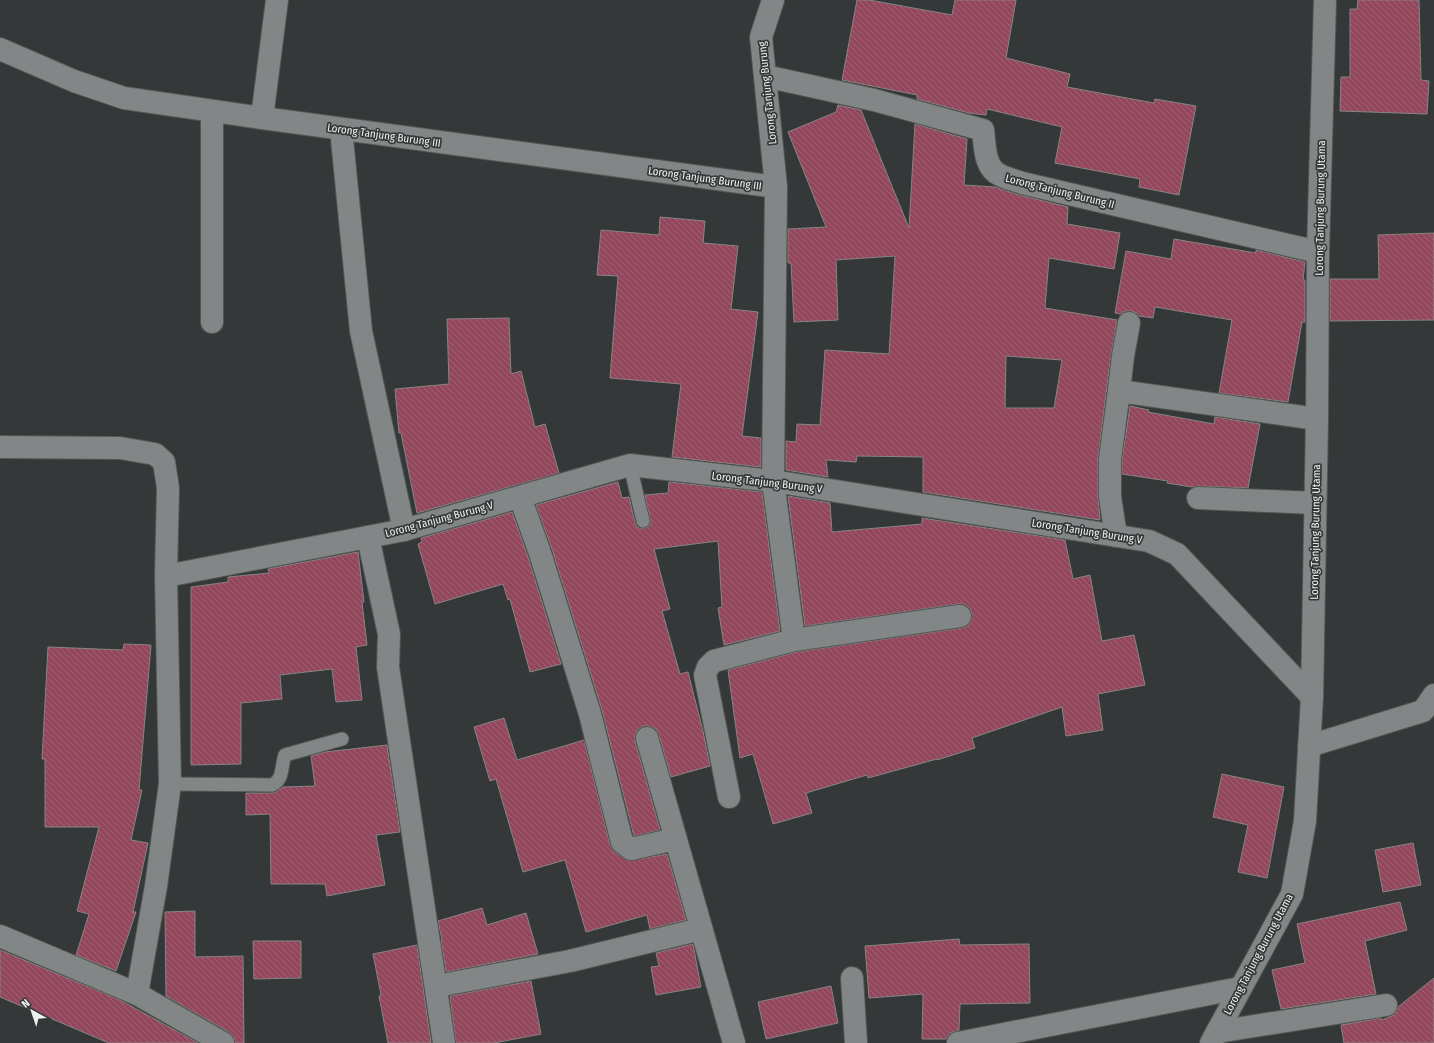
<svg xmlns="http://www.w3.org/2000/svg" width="1434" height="1043" font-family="'Fira Sans Condensed',sans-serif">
<defs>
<pattern id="building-back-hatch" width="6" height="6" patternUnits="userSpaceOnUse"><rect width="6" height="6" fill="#93475d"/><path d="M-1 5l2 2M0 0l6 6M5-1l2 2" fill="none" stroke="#a26275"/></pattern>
</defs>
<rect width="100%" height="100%" fill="#353838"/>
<!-- building -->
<g fill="url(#building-back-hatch)" stroke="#888485" fill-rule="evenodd">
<path d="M 857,0 L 869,0 L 952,15 L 955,0 L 1016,0 L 1006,58 L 1070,74 L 1067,87 L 1154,103 L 1155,99 L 1196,106 L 1179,195 L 1139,187 L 1140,179 L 1055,163 L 1062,127 L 987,109 L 986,115 L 969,113 L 917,99 L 917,95 L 842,80 Z"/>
<path d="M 1358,0 L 1419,0 L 1421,80 L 1429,81 L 1427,114 L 1340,111 L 1341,77 L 1350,77 L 1350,9 L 1357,9 Z"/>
<path d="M 838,105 L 861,110 L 909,228 L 915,124 L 967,139 L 964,185 L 995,187 L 1019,195 L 1068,207 L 1067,224 L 1120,233 L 1114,269 L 1049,258 L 1045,308 L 1117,320 L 1111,355 L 1098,457 L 1098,497 L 1100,520 L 923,492 L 923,457 L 857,456 L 856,462 L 826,460 L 828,477 L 786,470 L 786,441 L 796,442 L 797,424 L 820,425 L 825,350 L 889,354 L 895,256 L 836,260 L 838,320 L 794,322 L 791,263 L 788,263 L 788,229 L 826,227 L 788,132 L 836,112 ZM 1006,356 L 1062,360 L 1054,408 L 1005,408 Z"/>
<path d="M 660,217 L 705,221 L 703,243 L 738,246 L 731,309 L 758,312 L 742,436 L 761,438 L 761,467 L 672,457 L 681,384 L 610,378 L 618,276 L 597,275 L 601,230 L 659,235 Z"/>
<path d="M 1434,233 L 1434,320 L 1330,321 L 1330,279 L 1379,279 L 1378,235 Z"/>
<path d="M 1174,239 L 1256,253 L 1256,250 L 1305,262 L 1303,280 L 1305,280 L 1305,322 L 1302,322 L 1288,402 L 1219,393 L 1232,320 L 1155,307 L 1153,318 L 1139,316 L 1137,313 L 1131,311 L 1125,311 L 1121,314 L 1115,313 L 1126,251 L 1171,259 Z"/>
<path d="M 509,318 L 511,374 L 521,371 L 535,427 L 545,424 L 559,473 L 417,513 L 401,433 L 399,433 L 395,389 L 449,384 L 447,319 Z"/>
<path d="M 1130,406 L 1149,410 L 1148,412 L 1214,424 L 1215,417 L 1260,424 L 1248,488 L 1199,486 L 1192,487 L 1167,483 L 1168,481 L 1122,474 L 1122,460 Z"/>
<path d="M 618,482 L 622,498 L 629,497 L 635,523 L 637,527 L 641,529 L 648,527 L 651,523 L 645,495 L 668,493 L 669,482 L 762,492 L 780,631 L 724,645 L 718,608 L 722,607 L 718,541 L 654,549 L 670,609 L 662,611 L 680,674 L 688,672 L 703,731 L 710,766 L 671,777 L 659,735 L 656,729 L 650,726 L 644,726 L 638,729 L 635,735 L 635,741 L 660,830 L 634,836 L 602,710 L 552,549 L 536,505 Z"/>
<path d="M 788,496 L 830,503 L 832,532 L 922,524 L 922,518 L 1065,540 L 1073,579 L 1090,575 L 1102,641 L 1134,635 L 1145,685 L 1098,694 L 1103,730 L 1066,736 L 1062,707 L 972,738 L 975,748 L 937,760 L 937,759 L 868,778 L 867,775 L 806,793 L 812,813 L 773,824 L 753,754 L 740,758 L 728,670 L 796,652 L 962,628 L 968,626 L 971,621 L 972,615 L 970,608 L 964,604 L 958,604 L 805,626 Z"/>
<path d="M 512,512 L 528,557 L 561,664 L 530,672 L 510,599 L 508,600 L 503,584 L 435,604 L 418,544 L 422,542 L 421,538 Z"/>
<path d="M 358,552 L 364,602 L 362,602 L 367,645 L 356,647 L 362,700 L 336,702 L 332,669 L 280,675 L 282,699 L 241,703 L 241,764 L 191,765 L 191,587 L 228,582 L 228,577 L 269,573 L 268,569 Z"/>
<path d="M 124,644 L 151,645 L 139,790 L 142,790 L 131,840 L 148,843 L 133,912 L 136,912 L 116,971 L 76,955 L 89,914 L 77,911 L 99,827 L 45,827 L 45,759 L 42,759 L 48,647 L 123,650 Z"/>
<path d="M 504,718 L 517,760 L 584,740 L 610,845 L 614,852 L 629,861 L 667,854 L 686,920 L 650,929 L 647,915 L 586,932 L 565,860 L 523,872 L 496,779 L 490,781 L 474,727 Z"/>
<path d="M 387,745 L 400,832 L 376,835 L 385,885 L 327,896 L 325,884 L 271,884 L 270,814 L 246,815 L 246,793 L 272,793 L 276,792 L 283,787 L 315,786 L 311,756 L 325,752 Z"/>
<path d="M 1222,774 L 1284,787 L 1267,878 L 1238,872 L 1248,825 L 1213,817 Z"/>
<path d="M 1413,843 L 1421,885 L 1383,892 L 1375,850 Z"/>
<path d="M 1400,902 L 1407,930 L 1365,941 L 1376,994 L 1281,1009 L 1272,970 L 1305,963 L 1297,924 Z"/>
<path d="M 482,908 L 487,925 L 526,913 L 538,954 L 446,972 L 441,940 L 442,940 L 438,921 Z"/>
<path d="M 195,911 L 195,957 L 243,956 L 244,1043 L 235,1043 L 234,1037 L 229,1032 L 166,996 L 165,912 Z"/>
<path d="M 959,939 L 960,945 L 1029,944 L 1030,1003 L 960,1004 L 959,1030 L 950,1033 L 946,1039 L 922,1039 L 923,994 L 869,998 L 865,946 Z"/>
<path d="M 253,941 L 301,941 L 301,978 L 254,979 Z"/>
<path d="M 693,944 L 701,987 L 656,995 L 651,967 L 659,966 L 656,953 Z"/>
<path d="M 417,945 L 431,1043 L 388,1043 L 379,996 L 381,995 L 373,954 Z"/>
<path d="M 0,950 L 120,1000 L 198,1043 L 109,1043 L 0,997 Z"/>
<path d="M 1434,978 L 1434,1043 L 1344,1043 L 1341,1025 L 1381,1018 L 1382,1020 L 1394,1015 L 1397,1010 L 1398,1007 Z"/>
<path d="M 531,981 L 541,1034 L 494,1043 L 456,1043 L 450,996 Z"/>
<path d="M 831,986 L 838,1023 L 766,1039 L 758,1002 Z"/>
</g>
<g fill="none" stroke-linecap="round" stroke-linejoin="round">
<defs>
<g id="service">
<path d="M 630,465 L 643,521"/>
<path d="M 170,784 L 272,785 C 284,780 281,765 285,755 L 342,739"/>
</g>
<g id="minor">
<path d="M 773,0 L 761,37 L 776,187 L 773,481 L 794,640"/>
<path d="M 0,49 L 74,81 L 124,98 L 262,118 L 776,187"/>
<path d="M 765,76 L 874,100 L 983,130 C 985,145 984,168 1000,175 C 1007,179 1015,180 1022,183 L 1318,252"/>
<path d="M 262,118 L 277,0"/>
<path d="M 341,129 L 361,331 L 404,530"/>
<path d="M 212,322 L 212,111"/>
<path d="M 1129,323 L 1123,356 L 1119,391 L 1317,419"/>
<path d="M 0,447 L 120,448 L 155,454 L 164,462 L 168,488 L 166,576 L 170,784 L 156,886 L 137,994"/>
<path d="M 520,497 L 540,553 L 590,714 L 622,842 L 631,849 L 675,839"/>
<path d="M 1198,498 L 1315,503"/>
<path d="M 1116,536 L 1110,497 L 1110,459 L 1119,391"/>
<path d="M 368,537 L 389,634 L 388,667 L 444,1043"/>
<path d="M 166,576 L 404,530 L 630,465 L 773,481 L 1149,541 L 1177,554 L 1312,697"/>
<path d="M 647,738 L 734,1043"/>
<path d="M 1309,746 L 1423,711 L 1434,695"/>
<path d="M 729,797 L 705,675 L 708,667 L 714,661 L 794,640 L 960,616"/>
<path d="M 0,936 L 137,994 L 223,1043"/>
<path d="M 852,978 L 856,1043"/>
<path d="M 437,986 L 570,961 L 701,929"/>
<path d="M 1217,1032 L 1386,1005"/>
<path d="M 958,1043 L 1240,988"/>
<path d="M 1211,1043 L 1292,894 L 1305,821 L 1312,697 L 1317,419 L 1318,252 L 1325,0"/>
</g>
</defs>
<!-- service casing -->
<use href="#service" stroke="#545756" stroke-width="15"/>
<!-- minor casing -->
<use href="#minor" stroke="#545756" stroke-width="24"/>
<!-- service -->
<use href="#service" stroke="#828686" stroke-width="13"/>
<!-- minor -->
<use href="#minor" stroke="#828686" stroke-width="22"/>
</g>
<g text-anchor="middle" stroke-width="3.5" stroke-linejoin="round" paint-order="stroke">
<!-- street labels -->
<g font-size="11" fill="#f0f2f2" stroke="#353838">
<text transform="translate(767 93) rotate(-96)" y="4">Lorong Tanjung Burung</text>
<text transform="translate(384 135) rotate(8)" y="4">Lorong Tanjung Burung III</text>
<text transform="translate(705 178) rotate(8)" y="4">Lorong Tanjung Burung III</text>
<text transform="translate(1060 191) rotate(14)" y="4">Lorong Tanjung Burung II</text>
<text transform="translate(1320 208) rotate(-89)" y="4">Lorong Tanjung Burung Utama</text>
<text transform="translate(767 482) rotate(7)" y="4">Lorong Tanjung Burung V</text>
<text transform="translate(439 519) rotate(-15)" y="4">Lorong Tanjung Burung V</text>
<text transform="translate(1087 531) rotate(9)" y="4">Lorong Tanjung Burung V</text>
<text transform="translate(1315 532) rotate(-89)" y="4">Lorong Tanjung Burung Utama</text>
<text transform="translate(1258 954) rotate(-62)" y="4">Lorong Tanjung Burung Utama</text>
</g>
</g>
<!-- north arrow -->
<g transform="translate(32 1011) rotate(320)" stroke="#353838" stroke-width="3" paint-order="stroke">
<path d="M0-3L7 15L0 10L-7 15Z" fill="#f0f2f2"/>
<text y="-6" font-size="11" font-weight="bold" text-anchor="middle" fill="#f0f2f2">N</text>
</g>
</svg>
